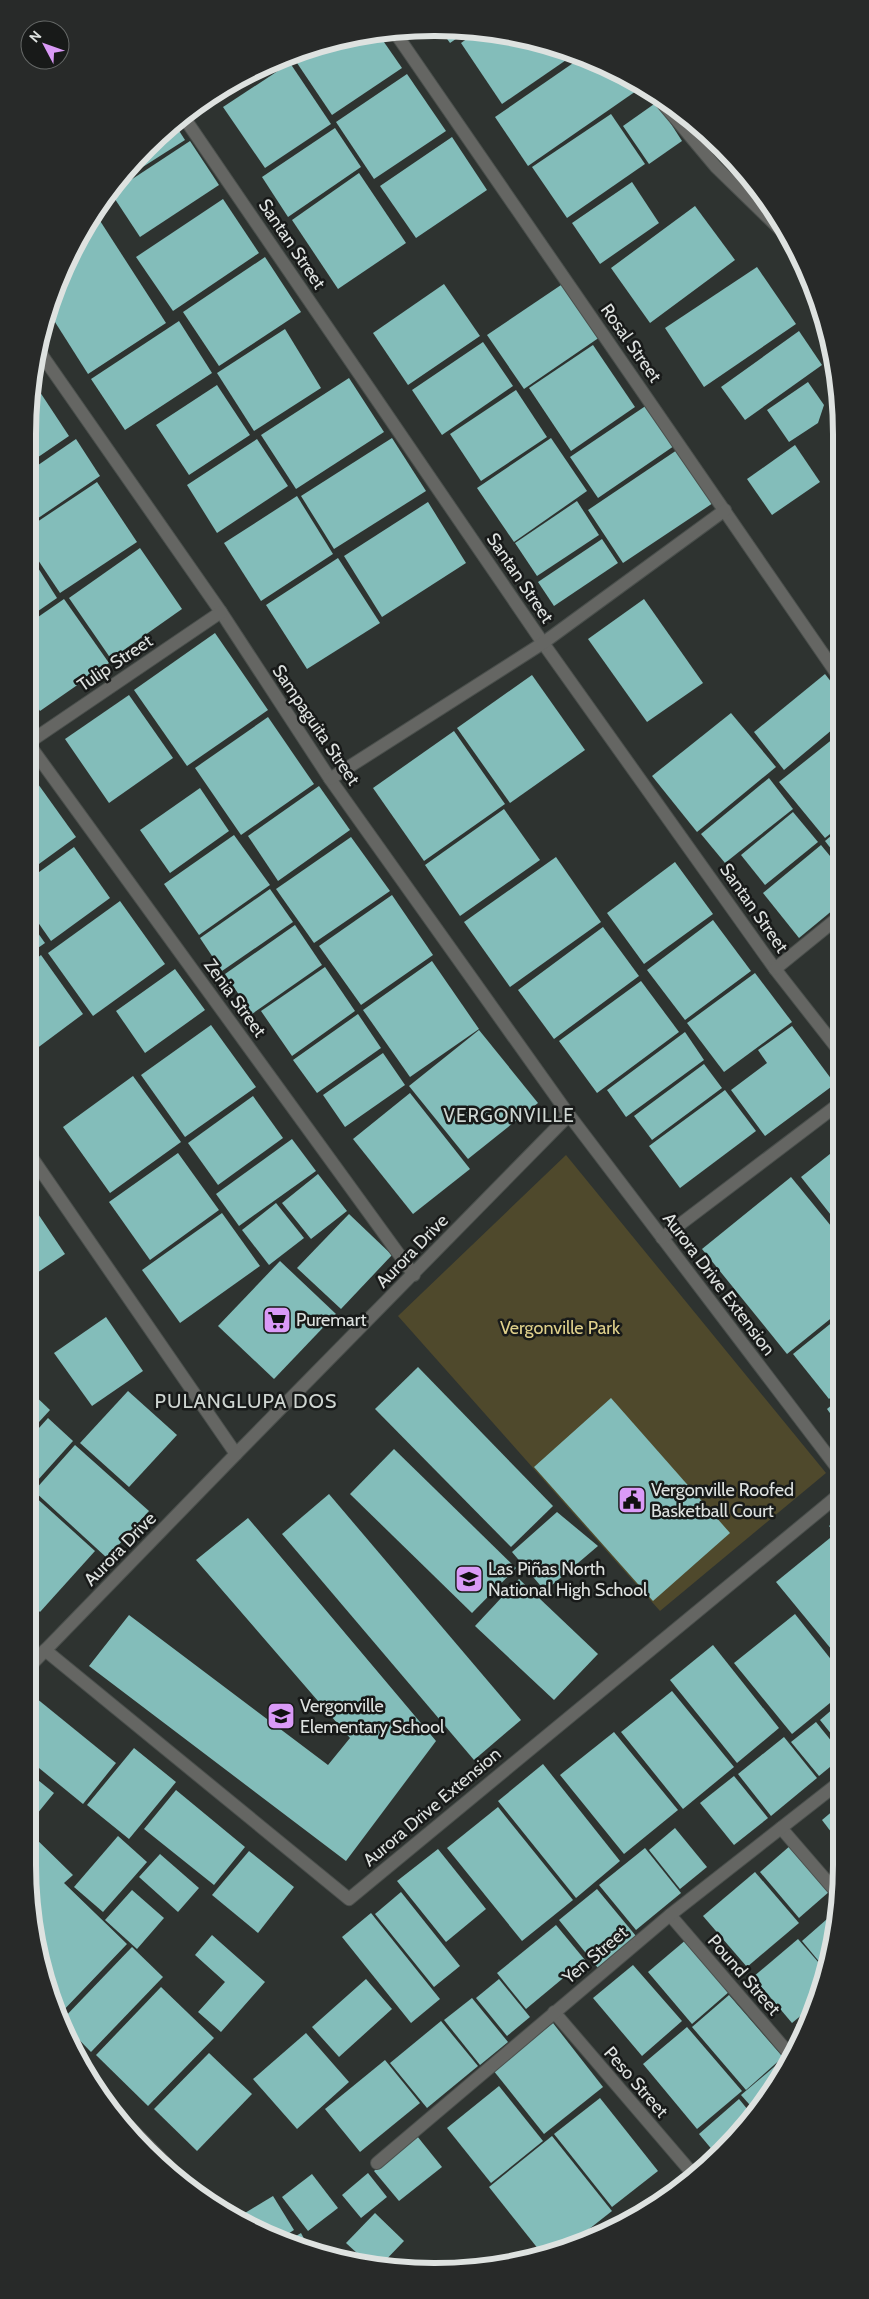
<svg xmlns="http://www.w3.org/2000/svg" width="869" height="2299" font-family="Cabin,sans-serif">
<rect width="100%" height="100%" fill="#2e3330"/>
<!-- green -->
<path fill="#4f492c" d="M 566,1155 L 826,1473 L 660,1611 L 398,1316 Z"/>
<!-- building -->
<g fill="#83bdba">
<path d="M 461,28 L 469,30 L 450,43 L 440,29 Z"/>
<path d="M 478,31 L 540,41 L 572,56 L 502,104 L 461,43 Z"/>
<path d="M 377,32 L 402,68 L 332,115 L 295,60 L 315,46 Z"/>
<path d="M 579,59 L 637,85 L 639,89 L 528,166 L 495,117 Z"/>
<path d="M 290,63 L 331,124 L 265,168 L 223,107 Z"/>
<path d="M 407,74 L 446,131 L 374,179 L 336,122 Z"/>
<path d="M 657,102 L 682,141 L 649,164 L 623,126 Z"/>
<path d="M 611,114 L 645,164 L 567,218 L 532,167 Z"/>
<path d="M 174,123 L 185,140 L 113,186 L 166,128 Z"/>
<path d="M 335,128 L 361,167 L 288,217 L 262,177 Z"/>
<path d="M 452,137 L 487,190 L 416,238 L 380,186 Z"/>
<path d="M 190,141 L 219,185 L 140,237 L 111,193 Z"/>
<path d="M 359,173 L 406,243 L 338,289 L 292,220 Z"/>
<path d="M 632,182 L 659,223 L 600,264 L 572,223 Z"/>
<path d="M 223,199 L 259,253 L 173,311 L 136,257 Z"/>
<path d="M 695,206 L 735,260 L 650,323 L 611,268 Z"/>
<path d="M 95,213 L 166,323 L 88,374 L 48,311 L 70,254 Z"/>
<path d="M 265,257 L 301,312 L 219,366 L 183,312 Z"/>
<path d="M 757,267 L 796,324 L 704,387 L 665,328 Z"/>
<path d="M 564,283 L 600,337 L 524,389 L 487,335 Z"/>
<path d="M 444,284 L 480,336 L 408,385 L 373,333 Z"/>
<path d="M 179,321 L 212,373 L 125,430 L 91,379 Z"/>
<path d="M 285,329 L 321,388 L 254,431 L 217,373 Z"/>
<path d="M 799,331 L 822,365 L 745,420 L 721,387 Z"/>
<path d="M 483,342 L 513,386 L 442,435 L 412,390 Z"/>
<path d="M 593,345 L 635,407 L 571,451 L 529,388 Z"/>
<path d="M 349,378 L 384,432 L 296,489 L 261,435 Z"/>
<path d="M 808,382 L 824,405 L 818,423 L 789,442 L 767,410 Z"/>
<path d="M 34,383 L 69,436 L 28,464 L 28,434 Z"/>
<path d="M 217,385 L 250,435 L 189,475 L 156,425 Z"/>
<path d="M 516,390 L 547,437 L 481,481 L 450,434 Z"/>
<path d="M 647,405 L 674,446 L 598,498 L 570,457 Z"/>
<path d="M 392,438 L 426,491 L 334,549 L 301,496 Z"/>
<path d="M 551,438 L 587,491 L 514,542 L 477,488 Z"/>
<path d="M 76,439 L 100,476 L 28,525 L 28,472 Z"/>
<path d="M 257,439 L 288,486 L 217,533 L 187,485 Z"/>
<path d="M 795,445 L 820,482 L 772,515 L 747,479 Z"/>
<path d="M 677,450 L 713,503 L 623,563 L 588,510 Z"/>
<path d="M 97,482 L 137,542 L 60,593 L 28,545 L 28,528 Z"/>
<path d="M 297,496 L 333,554 L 261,601 L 224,543 Z"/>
<path d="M 577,501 L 599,535 L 537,576 L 515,543 Z"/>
<path d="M 428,502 L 466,563 L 382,617 L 344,556 Z"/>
<path d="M 602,539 L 618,563 L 554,606 L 538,582 Z"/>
<path d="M 140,548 L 182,609 L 111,659 L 69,598 Z"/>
<path d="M 28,552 L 57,598 L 28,618 Z"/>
<path d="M 338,558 L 380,623 L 307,669 L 266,605 Z"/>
<path d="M 64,599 L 109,663 L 40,711 L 28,694 L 28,624 Z"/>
<path d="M 644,599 L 703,683 L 647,722 L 588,639 Z"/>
<path d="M 215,633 L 268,710 L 187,766 L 134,690 Z"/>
<path d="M 825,674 L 839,692 L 839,724 L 784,770 L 754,732 Z"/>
<path d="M 532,675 L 585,750 L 510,803 L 457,728 Z"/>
<path d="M 129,695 L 173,758 L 109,803 L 65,739 Z"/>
<path d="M 28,699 L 37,713 L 28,719 Z"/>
<path d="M 731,713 L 776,767 L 697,832 L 652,776 Z"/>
<path d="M 268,717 L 314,784 L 241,835 L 195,768 Z"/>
<path d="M 454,731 L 505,804 L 424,861 L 373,788 Z"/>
<path d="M 839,734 L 839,827 L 825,838 L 779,782 Z"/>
<path d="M 28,770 L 76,837 L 28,872 Z"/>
<path d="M 769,778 L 793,809 L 725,863 L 701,834 Z"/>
<path d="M 319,786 L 350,830 L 278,881 L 248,836 Z"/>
<path d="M 200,788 L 229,831 L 170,873 L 140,830 Z"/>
<path d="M 504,809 L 540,860 L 460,916 L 425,865 Z"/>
<path d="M 793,812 L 818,842 L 765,885 L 741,855 Z"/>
<path d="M 839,829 L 839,859 L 825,841 Z"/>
<path d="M 234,835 L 270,885 L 199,935 L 164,884 Z"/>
<path d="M 351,837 L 390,891 L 314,943 L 276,889 Z"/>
<path d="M 821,845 L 839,867 L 839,905 L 799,938 L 763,893 Z"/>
<path d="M 74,847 L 110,898 L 51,941 L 28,908 L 28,880 Z"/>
<path d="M 556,857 L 601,922 L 510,987 L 464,922 Z"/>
<path d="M 675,862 L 713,914 L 644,964 L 607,913 Z"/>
<path d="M 270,889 L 293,922 L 222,971 L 200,938 Z"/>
<path d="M 392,895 L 433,955 L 361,1005 L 319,946 Z"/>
<path d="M 120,901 L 165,964 L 93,1016 L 48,953 Z"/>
<path d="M 28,919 L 45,943 L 28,955 Z"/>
<path d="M 713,920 L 751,971 L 685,1020 L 647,970 Z"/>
<path d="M 295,925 L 322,965 L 252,1014 L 225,974 Z"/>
<path d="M 603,927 L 639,976 L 554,1039 L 518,990 Z"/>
<path d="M 41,955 L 83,1014 L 28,1055 L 28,965 Z"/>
<path d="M 432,961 L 479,1029 L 410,1077 L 363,1010 Z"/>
<path d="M 839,962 L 839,975 L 833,967 Z"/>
<path d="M 325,967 L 355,1011 L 292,1056 L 261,1011 Z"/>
<path d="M 175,969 L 205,1010 L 145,1053 L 116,1011 Z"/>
<path d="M 755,973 L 792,1022 L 724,1072 L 687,1023 Z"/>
<path d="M 641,981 L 679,1032 L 597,1093 L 559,1041 Z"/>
<path d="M 358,1014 L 381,1048 L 317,1093 L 293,1060 Z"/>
<path d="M 211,1025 L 256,1087 L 185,1137 L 141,1075 Z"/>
<path d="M 792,1026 L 835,1084 L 765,1136 L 731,1090 L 767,1063 L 758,1050 Z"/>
<path d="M 479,1030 L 538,1103 L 468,1159 L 409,1086 Z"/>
<path d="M 685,1032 L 704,1060 L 626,1117 L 607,1090 Z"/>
<path d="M 383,1053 L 405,1085 L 345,1127 L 323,1095 Z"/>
<path d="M 704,1064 L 722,1088 L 652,1140 L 634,1116 Z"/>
<path d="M 133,1076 L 181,1142 L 110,1193 L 63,1127 Z"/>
<path d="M 725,1090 L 756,1131 L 680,1188 L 649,1146 Z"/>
<path d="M 410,1093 L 470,1169 L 413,1214 L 353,1139 Z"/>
<path d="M 253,1096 L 283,1138 L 218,1185 L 188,1143 Z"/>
<path d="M 292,1139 L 316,1171 L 239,1226 L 216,1194 Z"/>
<path d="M 840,1146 L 840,1222 L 838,1224 L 801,1177 Z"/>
<path d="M 178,1153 L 219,1210 L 150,1260 L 109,1202 Z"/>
<path d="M 318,1174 L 347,1211 L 311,1239 L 282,1203 Z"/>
<path d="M 791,1177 L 840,1237 L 840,1311 L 787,1354 L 702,1249 Z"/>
<path d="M 28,1199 L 65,1254 L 28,1279 Z"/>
<path d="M 276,1203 L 304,1238 L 269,1265 L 242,1230 Z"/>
<path d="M 222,1213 L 260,1266 L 180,1323 L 142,1270 Z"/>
<path d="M 349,1214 L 392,1255 L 341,1309 L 297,1268 Z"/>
<path d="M 280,1261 L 336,1314 L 274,1379 L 218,1326 Z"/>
<path d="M 840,1316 L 840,1389 L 829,1399 L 793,1354 Z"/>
<path d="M 106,1317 L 143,1371 L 92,1406 L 54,1353 Z"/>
<path d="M 418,1367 L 553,1506 L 511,1547 L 375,1409 Z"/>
<path d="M 28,1389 L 50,1410 L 28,1434 Z"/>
<path d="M 128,1391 L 177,1435 L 129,1487 L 80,1443 Z"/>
<path d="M 611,1398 L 730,1533 L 653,1601 L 534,1467 Z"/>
<path d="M 840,1398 L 840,1427 L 827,1409 Z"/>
<path d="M 48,1418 L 73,1441 L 28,1491 L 28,1440 Z"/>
<path d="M 75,1445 L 149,1511 L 107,1558 L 34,1491 Z"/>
<path d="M 394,1449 L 516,1568 L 472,1613 L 350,1494 Z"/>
<path d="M 32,1494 L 95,1551 L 40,1612 L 28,1601 L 28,1499 Z"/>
<path d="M 329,1494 L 521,1720 L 474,1760 L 282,1534 Z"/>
<path d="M 557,1512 L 598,1546 L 545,1591 L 512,1552 Z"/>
<path d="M 841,1516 L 841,1541 L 829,1526 Z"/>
<path d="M 248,1518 L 436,1741 L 346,1861 L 89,1666 L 129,1615 L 328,1765 L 350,1738 L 196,1560 Z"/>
<path d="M 830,1538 L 841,1551 L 841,1661 L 776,1582 Z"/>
<path d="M 519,1579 L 598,1654 L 554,1700 L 475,1626 Z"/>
<path d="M 795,1614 L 841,1672 L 841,1694 L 792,1734 L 734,1663 Z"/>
<path d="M 713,1645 L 779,1728 L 737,1763 L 670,1680 Z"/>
<path d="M 672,1691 L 734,1767 L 683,1809 L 621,1732 Z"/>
<path d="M 36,1698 L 116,1763 L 83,1804 L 28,1759 L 28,1709 Z"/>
<path d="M 841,1702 L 841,1746 L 820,1720 Z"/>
<path d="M 816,1722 L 841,1753 L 841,1758 L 819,1776 L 791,1742 Z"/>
<path d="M 614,1732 L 678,1810 L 624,1854 L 560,1775 Z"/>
<path d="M 784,1737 L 817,1778 L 771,1816 L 738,1774 Z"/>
<path d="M 134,1748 L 176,1782 L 129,1839 L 87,1805 Z"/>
<path d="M 543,1764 L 620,1861 L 576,1898 L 498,1801 Z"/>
<path d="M 28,1772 L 54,1793 L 28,1825 Z"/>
<path d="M 734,1776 L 768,1818 L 734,1845 L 700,1803 Z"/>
<path d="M 176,1790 L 245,1847 L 214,1885 L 144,1829 Z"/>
<path d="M 841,1804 L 841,1845 L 822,1820 Z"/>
<path d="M 498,1807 L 573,1900 L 522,1941 L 447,1848 Z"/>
<path d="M 675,1828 L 707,1867 L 680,1889 L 649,1850 Z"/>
<path d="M 28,1831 L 73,1875 L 64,1883 L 127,1944 L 58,2016 L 49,1996 L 28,1864 Z"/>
<path d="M 118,1836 L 147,1862 L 103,1912 L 74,1887 Z"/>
<path d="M 791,1845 L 830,1891 L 799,1918 L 760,1872 Z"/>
<path d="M 645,1848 L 681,1893 L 636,1930 L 599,1885 Z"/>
<path d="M 438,1849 L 486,1909 L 446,1942 L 397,1881 Z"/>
<path d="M 249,1851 L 294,1887 L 258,1933 L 212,1895 Z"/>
<path d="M 160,1854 L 199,1888 L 178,1912 L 139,1877 Z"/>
<path d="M 755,1872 L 799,1923 L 747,1967 L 703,1916 Z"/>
<path d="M 597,1889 L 636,1936 L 598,1968 L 559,1920 Z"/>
<path d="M 132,1890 L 164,1918 L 137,1949 L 105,1920 Z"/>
<path d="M 401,1892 L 460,1966 L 434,1987 L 375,1914 Z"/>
<path d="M 835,1912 L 828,1970 L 827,1971 L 802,1941 Z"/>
<path d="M 371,1913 L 440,1999 L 411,2023 L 342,1937 Z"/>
<path d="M 556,1925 L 585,1960 L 526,2009 L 497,1973 Z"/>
<path d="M 212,1935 L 265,1982 L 221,2032 L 198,2012 L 225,1982 L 195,1955 Z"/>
<path d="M 687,1939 L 730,1991 L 692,2024 L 648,1972 Z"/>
<path d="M 798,1939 L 827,1972 L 815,2004 L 792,2023 L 753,1977 Z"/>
<path d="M 132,1947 L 163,1977 L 91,2052 L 61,2021 Z"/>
<path d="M 633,1965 L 682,2021 L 642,2056 L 593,1998 Z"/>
<path d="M 366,1979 L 392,2009 L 339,2057 L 312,2027 Z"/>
<path d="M 499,1979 L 530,2017 L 507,2036 L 476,1998 Z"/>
<path d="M 161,1987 L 214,2038 L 148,2106 L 96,2055 Z"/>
<path d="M 729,1995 L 783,2057 L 746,2090 L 692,2027 Z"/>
<path d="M 472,1998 L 508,2042 L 480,2065 L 444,2020 Z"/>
<path d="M 812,2011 L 808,2023 L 804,2034 L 796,2025 Z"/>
<path d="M 441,2021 L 478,2066 L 427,2108 L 390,2063 Z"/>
<path d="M 553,2023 L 603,2087 L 544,2134 L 493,2070 Z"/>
<path d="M 687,2027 L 742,2091 L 697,2129 L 643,2064 Z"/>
<path d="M 306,2033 L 349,2082 L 297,2129 L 253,2079 Z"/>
<path d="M 209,2053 L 252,2094 L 197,2151 L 154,2109 Z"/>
<path d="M 385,2060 L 420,2103 L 360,2152 L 325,2109 Z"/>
<path d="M 781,2061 L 786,2066 L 757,2113 L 741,2095 Z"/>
<path d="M 499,2086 L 543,2141 L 491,2183 L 447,2128 Z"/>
<path d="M 600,2098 L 658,2171 L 612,2207 L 554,2134 Z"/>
<path d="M 739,2099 L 753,2116 L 714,2152 L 699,2134 Z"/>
<path d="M 417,2136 L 442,2167 L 399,2201 L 374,2171 Z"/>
<path d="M 552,2136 L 612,2211 L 565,2248 L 543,2255 L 489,2187 Z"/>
<path d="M 368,2173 L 387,2197 L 361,2218 L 342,2195 Z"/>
<path d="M 312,2174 L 338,2208 L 308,2231 L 282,2197 Z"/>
<path d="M 273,2196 L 294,2230 L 280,2239 L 235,2219 Z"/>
<path d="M 375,2213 L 404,2241 L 379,2267 L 370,2265 L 346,2243 Z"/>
<path d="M 301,2233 L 311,2252 L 286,2242 Z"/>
</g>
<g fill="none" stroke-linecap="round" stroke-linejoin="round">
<defs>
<g id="minor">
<path d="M 394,31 L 839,677"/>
<path d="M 654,93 L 716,167 L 788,237"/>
<path d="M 183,116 L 543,643 L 775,969 L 840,1052"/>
<path d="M 39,351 L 221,612 L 330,779 L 569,1115 L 841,1473"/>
<path d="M 28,743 L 414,1275"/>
<path d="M 28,743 L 221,612"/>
<path d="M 330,779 L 543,643 L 725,510"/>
<path d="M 775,969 L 839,917"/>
<path d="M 662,1238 L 840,1103"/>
<path d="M 236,1454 L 569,1115"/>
<path d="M 45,1650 L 349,1899 L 841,1493"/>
<path d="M 781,1828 L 838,1894"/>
<path d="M 670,1915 L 792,2057"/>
<path d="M 554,2012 L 692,2173"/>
<path d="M 377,2163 L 670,1915 L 841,1781"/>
</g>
<g id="tertiary">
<path d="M 28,1152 L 236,1454 L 28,1668"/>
<path d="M 110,2107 L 167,2165"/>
</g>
</defs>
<!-- minor casing -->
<use href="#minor" stroke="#4a4f4c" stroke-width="14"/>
<!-- tertiary casing -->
<use href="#tertiary" stroke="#4a4f4c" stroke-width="14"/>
<!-- minor -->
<use href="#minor" stroke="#656663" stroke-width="12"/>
<!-- tertiary -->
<use href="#tertiary" stroke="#656663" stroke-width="12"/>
</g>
<!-- icons -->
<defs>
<symbol id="supermarket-square" viewBox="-11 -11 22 22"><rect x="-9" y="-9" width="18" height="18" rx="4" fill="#da9af7" stroke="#181a19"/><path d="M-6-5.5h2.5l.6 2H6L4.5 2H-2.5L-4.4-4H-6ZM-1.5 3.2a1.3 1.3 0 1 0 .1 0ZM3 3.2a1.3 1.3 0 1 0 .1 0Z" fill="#111"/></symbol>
<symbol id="civic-square" viewBox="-11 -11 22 22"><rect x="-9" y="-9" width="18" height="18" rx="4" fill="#da9af7" stroke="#181a19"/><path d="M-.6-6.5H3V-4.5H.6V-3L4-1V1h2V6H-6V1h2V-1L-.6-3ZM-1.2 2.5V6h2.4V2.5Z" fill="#111"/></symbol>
<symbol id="school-square" viewBox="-11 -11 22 22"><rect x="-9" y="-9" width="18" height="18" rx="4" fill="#da9af7" stroke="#181a19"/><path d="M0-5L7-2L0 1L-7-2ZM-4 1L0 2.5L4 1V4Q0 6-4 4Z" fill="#111"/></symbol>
</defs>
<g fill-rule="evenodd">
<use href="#supermarket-square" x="261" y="1304" width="32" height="32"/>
<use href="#civic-square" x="616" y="1484" width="32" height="32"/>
<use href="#school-square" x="453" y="1563" width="32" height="32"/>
<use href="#school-square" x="265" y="1700" width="32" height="32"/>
</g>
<g text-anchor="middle" stroke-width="5" stroke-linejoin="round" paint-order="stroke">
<!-- street labels -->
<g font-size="18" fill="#dee2e0" stroke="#181a19">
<text transform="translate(292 244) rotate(56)" y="6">Santan Street</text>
<text transform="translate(631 343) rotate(55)" y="6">Rosal Street</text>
<text transform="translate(520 578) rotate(56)" y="6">Santan Street</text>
<text transform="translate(115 663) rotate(-34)" y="6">Tulip Street</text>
<text transform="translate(316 725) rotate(56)" y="6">Sampaguita Street</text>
<text transform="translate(754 908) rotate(55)" y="6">Santan Street</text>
<text transform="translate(235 998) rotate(54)" y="6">Zenia Street</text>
<text transform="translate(412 1251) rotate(-46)" y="6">Aurora Drive</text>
<text transform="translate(719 1284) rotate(53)" y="6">Aurora Drive Extension</text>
<text transform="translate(120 1549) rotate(-46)" y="6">Aurora Drive</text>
<text transform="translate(432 1807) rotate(-40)" y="6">Aurora Drive Extension</text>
<text transform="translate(595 1955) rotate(-40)" y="6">Yen Street</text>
<text transform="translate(744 1975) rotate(49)" y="6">Pound Street</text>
<text transform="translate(636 2082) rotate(49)" y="6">Peso Street</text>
</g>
<!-- poi labels -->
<g font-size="18" fill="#dee2e0" stroke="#181a19" text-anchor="start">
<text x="296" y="1326">Puremart</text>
<text x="651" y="1496">Vergonville Roofed<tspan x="651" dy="21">Basketball Court</tspan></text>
<text x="488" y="1575">Las Piñas North<tspan x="488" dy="21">National High School</tspan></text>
<text x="300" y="1712">Vergonville<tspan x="300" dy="21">Elementary School</tspan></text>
</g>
<!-- park labels -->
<g font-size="18" fill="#dfd08b" stroke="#181a19">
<text x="560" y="1334">Vergonville Park</text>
</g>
<!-- neighbourhood labels -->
<g font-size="19" letter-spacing="1" fill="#ced5d1" stroke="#181a19">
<text x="509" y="1122">VERGONVILLE</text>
</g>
<!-- quarter labels -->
<g font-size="20" letter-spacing="1" fill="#ced5d1" stroke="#181a19">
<text x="246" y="1408">PULANGLUPA DOS</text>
</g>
</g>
<!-- crop -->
<path d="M0 0H869V2299H0ZM434 36H435A398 398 0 0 1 833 434V1865A398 398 0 0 1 435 2263H434A398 398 0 0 1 36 1865V434A398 398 0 0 1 434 36Z" fill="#282a29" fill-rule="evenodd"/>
<path fill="none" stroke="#dee2e0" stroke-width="6" d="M434 36H435A398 398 0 0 1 833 434V1865A398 398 0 0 1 435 2263H434A398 398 0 0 1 36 1865V434A398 398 0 0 1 434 36Z"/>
<!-- north arrow -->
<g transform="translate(45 45) rotate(311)"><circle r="24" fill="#181a19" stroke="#676a69"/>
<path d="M0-4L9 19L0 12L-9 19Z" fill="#da9af7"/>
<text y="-8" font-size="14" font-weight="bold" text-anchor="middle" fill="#dee2e0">N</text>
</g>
</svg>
